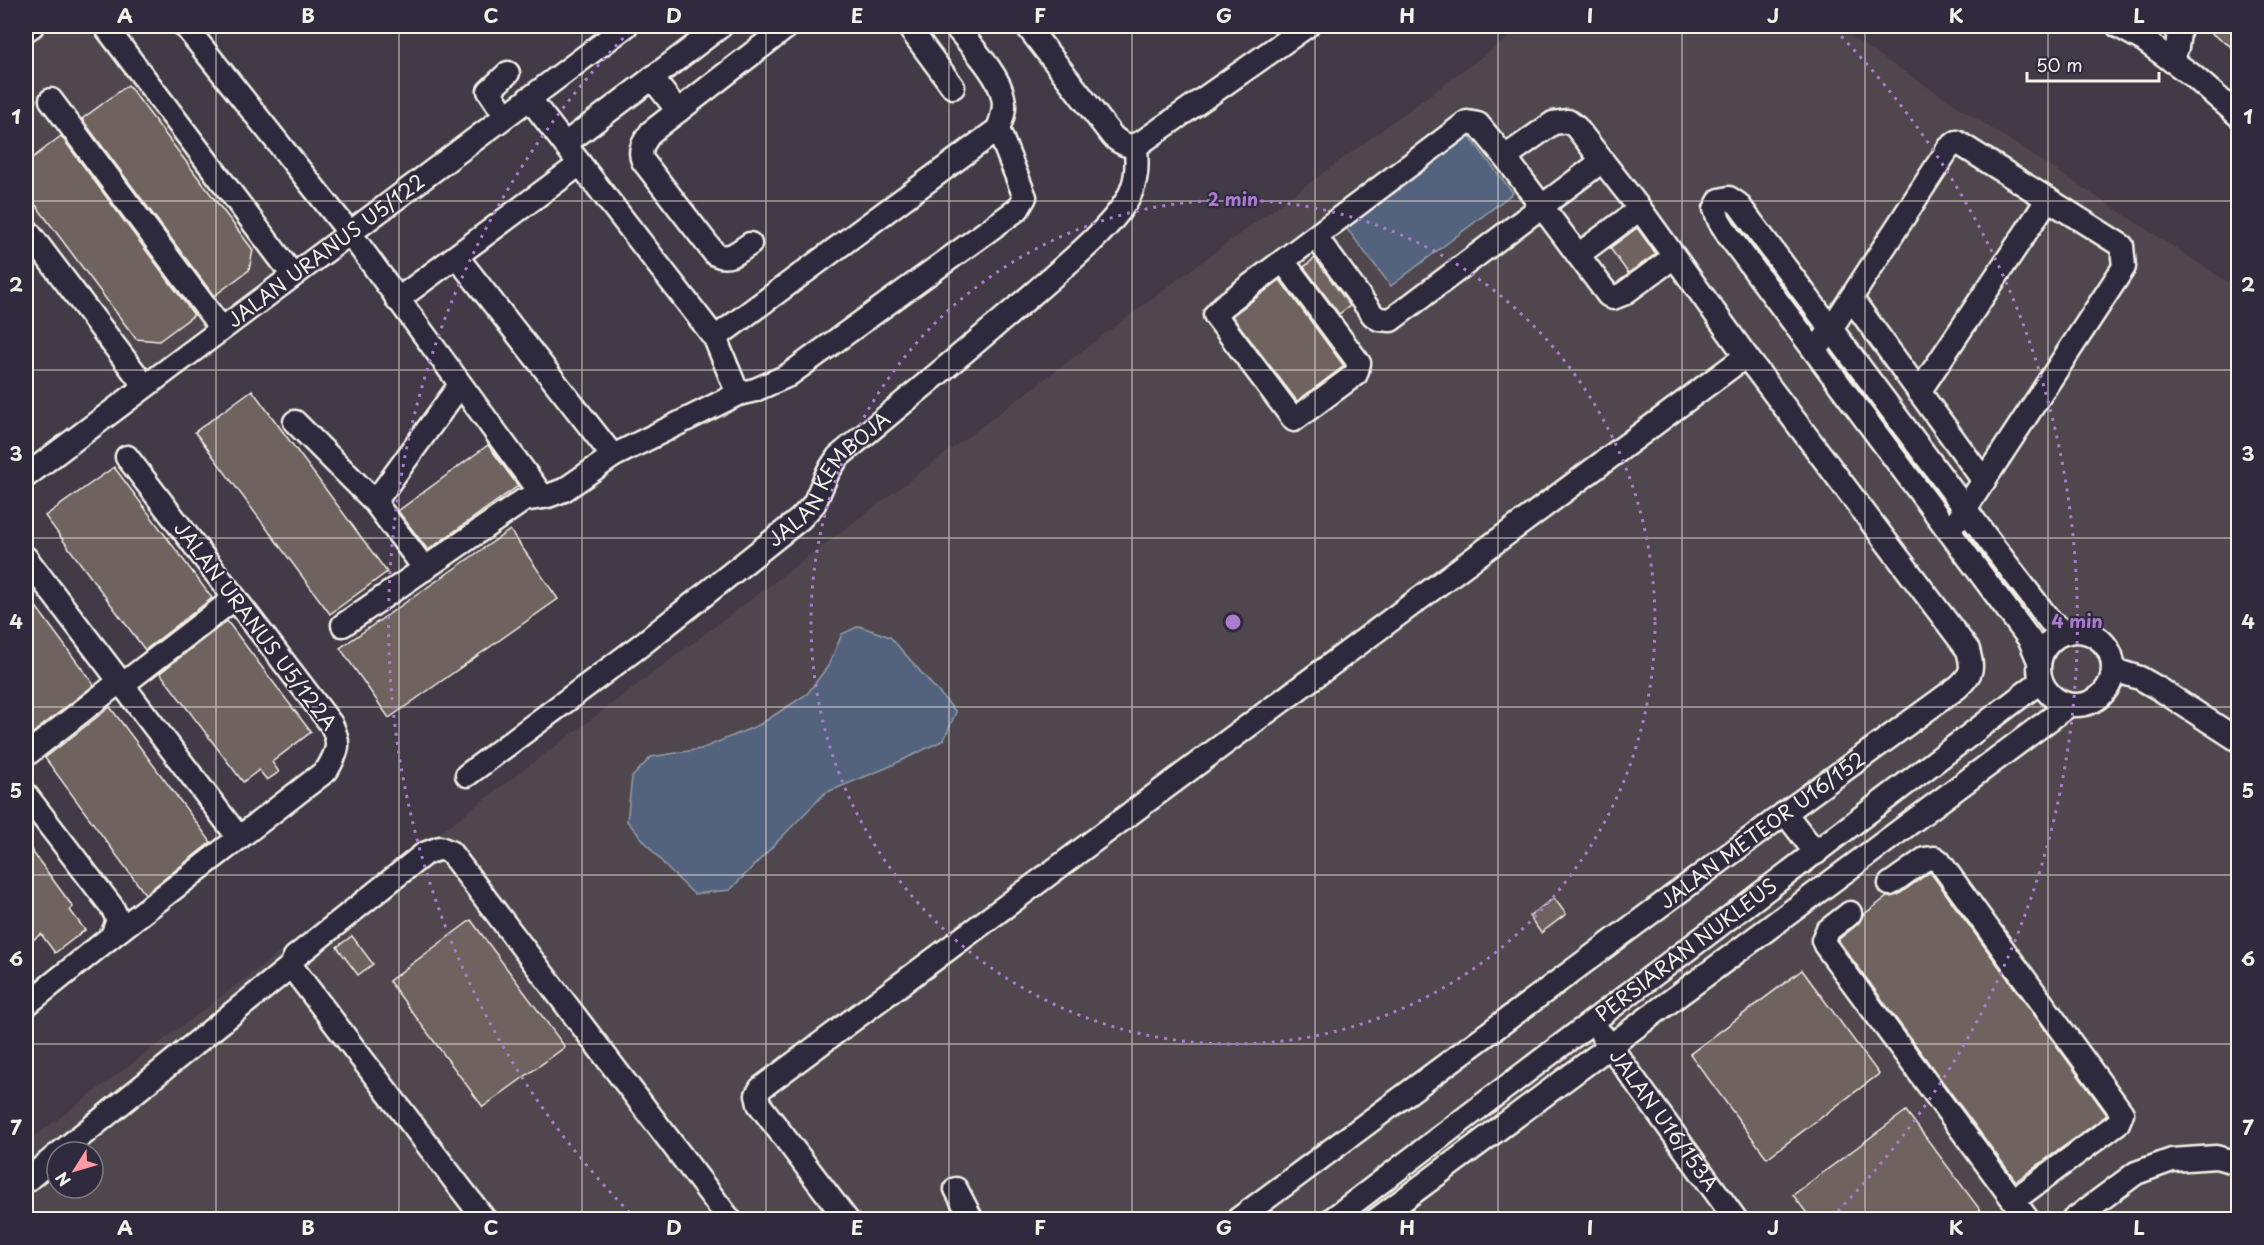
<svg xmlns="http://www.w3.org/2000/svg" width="2264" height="1245" font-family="'Playpen Sans',sans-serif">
<rect width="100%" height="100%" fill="#423b47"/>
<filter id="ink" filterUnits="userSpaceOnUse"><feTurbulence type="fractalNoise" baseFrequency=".0167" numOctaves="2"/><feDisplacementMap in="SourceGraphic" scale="12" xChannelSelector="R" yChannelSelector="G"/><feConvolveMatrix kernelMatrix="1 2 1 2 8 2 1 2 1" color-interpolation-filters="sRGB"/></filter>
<g filter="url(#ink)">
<!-- built -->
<g fill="#50474e" fill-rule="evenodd">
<path d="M 26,26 L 96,26 L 282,274 L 146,373 L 26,213 Z"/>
<path d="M 1524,26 L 1834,26 L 2238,289 L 2238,1219 L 26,1220 L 26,1143 L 1181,277 ZM 57,1152 L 93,1152 L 93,1188 L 57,1188 Z"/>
</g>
<!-- water -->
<g fill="#53647e" stroke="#939ca8" stroke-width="1.5">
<path d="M 1466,132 L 1513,193 L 1391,286 L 1344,225 Z"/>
<path d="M 859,626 L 890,637 L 956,712 L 944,740 L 886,768 L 825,793 L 730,890 L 694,894 L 669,870 L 627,821 L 632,777 L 651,757 L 701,749 L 759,725 L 807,694 L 828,666 L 842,634 Z"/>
</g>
<!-- building -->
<g fill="#6f625e" stroke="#f4f1e8" stroke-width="1.5">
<path d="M 2200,26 L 2238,26 L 2238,51 Z"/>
<path d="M 128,85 L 253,250 L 249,270 L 214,296 L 82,119 Z"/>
<path d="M 61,136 L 194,315 L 159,341 L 136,339 L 26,192 L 26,163 Z"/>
<path d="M 1637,228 L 1656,254 L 1628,273 L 1610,248 Z"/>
<path d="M 1315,258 L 1350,306 L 1339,314 L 1304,267 Z"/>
<path d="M 1280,280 L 1344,366 L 1297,401 L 1232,316 Z"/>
<path d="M 252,390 L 387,572 L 330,614 L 195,432 Z"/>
<path d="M 488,445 L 518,486 L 428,550 L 398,511 Z"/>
<path d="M 114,467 L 212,598 L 145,650 L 45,516 Z"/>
<path d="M 510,530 L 558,599 L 389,718 L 340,648 Z"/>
<path d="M 26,593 L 94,685 L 29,736 L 26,731 Z"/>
<path d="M 227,621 L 311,732 L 272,762 L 279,772 L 267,780 L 259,770 L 243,782 L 160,673 Z"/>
<path d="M 110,707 L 211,842 L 145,894 L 45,758 Z"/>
<path d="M 26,843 L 73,907 L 70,910 L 85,930 L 55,953 L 41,934 L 26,945 Z"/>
<path d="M 1930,872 L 2107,1115 L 2016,1181 L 1838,940 L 1858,924 L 1863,915 L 1887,897 L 1898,895 Z"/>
<path d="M 1554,898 L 1566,914 L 1541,933 L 1529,916 Z"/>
<path d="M 471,920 L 565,1047 L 483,1107 L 389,981 Z"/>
<path d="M 352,936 L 373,964 L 358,975 L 337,947 Z"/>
<path d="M 1802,970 L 1879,1074 L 1767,1158 L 1690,1054 Z"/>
<path d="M 1906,1111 L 1981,1211 L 1969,1220 L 1812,1220 L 1793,1195 Z"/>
</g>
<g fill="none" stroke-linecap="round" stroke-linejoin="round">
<defs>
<g id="minor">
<path d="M 105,26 L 292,274"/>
<path d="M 185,26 L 349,232 L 543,497"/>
<path d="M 908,26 L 953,87"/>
<path d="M 1027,26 L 1113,137 C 1123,145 1129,148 1142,142 L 1307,26"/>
<path d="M 2118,26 L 2145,41 L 2193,76 L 2238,115"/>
<path d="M 26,30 L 32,26"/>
<path d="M 2172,61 L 2177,47 L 2180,26"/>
<path d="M 652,78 L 678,111"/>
<path d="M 529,98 L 715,338 L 738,394 L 755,390 L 787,376 L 1018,209 L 1025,197 L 998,129"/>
<path d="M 51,100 L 221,328"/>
<path d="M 505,115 L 489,91 L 508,73"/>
<path d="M 565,144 L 721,26"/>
<path d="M 26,229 L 144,385"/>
<path d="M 1316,237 L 1373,315 L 1379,319 L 1391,320 L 1602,161"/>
<path d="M 750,244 C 738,252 729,261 715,254 L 643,161 C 638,150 644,142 651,132 L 788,26"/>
<path d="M 1578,255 L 1640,209"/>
<path d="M 457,257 L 613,456"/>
<path d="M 1283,261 L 1359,363 L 1356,374 L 1294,420 L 1215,315 L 1223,306 L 1467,122 L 1478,124 L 1505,157 L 1608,295 L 1613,298 L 1623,294 L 1674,257"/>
<path d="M 1851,298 L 1984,481"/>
<path d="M 397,300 L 580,164"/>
<path d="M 715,338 L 998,129 C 1002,119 1006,108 1003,97 C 999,74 969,44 955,26"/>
<path d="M 1823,341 L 1948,149 L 1957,142 L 2122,246 L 2124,267 L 1958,520"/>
<path d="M 1919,392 L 2048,199"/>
<path d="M 295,422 L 373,500 L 425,569"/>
<path id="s1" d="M 26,476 L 626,26"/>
<path d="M 373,500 L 380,495 L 460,385"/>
<path d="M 26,558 L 239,838"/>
<path d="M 343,625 L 524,500 L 548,496 L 564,490 L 613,456 L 738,394"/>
<circle cx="2076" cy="668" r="37"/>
<path d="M 2039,661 L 2030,640 L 1729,236 L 1719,220 L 1715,209 L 1720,200 L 1729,198 L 1738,204 L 1996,550 L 2050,621 L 2066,633"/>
<path d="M 2114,670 L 2140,678 L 2161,690 L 2238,740"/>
<path d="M 122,685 L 235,598"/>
<path d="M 26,755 L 119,682"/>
<path id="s2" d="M 467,775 L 641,645 L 800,519 L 814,504 L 828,472 L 838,457 C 904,402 970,348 1035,292 C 1062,268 1111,229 1128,198 C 1138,180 1137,164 1136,145"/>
<path d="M 26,795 L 112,907 L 118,920 L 112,936 L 26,1005"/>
<path d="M 1785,813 L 1816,853"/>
<path d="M 1890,884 L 1925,859 L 1935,858 L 1939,861 L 2122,1113 L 2118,1123 L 2014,1200"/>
<path d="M 1850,913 L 1827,931 L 1823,940 L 1825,945 L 2028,1220"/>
<path d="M 112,936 L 327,770 C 338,751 341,744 331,724 L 127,457"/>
<path d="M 291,966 L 485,1220"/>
<path id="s3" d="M 1602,1035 L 1736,1220"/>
<path d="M 61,1152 L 291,966 L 295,957 L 424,854 L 440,848 L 450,852 L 730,1220"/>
<path d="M 26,1181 L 57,1155"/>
<path d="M 956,1189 L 972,1220"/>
<path d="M 847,1220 L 759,1104 L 757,1095 L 761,1088 L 1746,356"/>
<path id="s4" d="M 1237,1220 L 1785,813 L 1958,687 C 1973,673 1973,669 1968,650 L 1746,356 L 1640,209 L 1576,127 L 1568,121 L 1553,123 L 1505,157"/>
<path id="s5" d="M 1331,1220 L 2041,681"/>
<path d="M 1376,1220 L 2069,705"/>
<path d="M 2073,1220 L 2136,1173 L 2172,1160 L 2216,1157 L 2238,1163"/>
</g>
</defs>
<!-- minor casing -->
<use href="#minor" stroke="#f4f1e8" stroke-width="27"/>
<!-- minor -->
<use href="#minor" stroke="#2f2a3d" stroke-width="22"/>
</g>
</g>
<!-- grid -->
<path fill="none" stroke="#f4f1e8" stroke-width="1.5" stroke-opacity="0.55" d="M 216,26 L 216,1220M 399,26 L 399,1220M 582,26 L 582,1220M 766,26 L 766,1220M 949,26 L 949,1220M 1132,26 L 1132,1220M 1315,26 L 1315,1220M 1498,26 L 1498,1220M 1682,26 L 1682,1220M 1865,26 L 1865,1220M 2048,26 L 2048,1220M 26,201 L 2238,201M 26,370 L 2238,370M 26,538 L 2238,538M 26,707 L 2238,707M 26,875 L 2238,875M 26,1044 L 2238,1044"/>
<!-- distance rings -->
<g fill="none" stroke="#ab7bcf" stroke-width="3" stroke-dasharray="3 6">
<circle cx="1233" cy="622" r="422"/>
<path d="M636 1219A844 844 0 0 1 631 30M1835 30A844 844 0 0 1 1830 1219"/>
</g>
<g text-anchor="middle" stroke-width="4.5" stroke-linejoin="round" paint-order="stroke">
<!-- street labels -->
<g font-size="20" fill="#f4f1e8" stroke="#2f2a3d">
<text dy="7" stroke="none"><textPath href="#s1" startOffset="375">JALAN URANUS U5/122</textPath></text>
<text dy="7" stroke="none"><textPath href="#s2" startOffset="470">JALAN KEMBOJA</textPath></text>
<text transform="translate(255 626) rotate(53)" y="7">JALAN URANUS U5/122A</text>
<text dy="7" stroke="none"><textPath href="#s4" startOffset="654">JALAN METEOR U16/152</textPath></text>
<text dy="7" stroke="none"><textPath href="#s5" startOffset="446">PERSIARAN NUKLEUS</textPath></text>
<text dy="7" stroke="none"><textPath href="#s3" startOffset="105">JALAN U16/153A</textPath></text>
</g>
</g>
<circle cx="1233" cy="622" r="9" fill="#ab7bcf" stroke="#2f2a3d" stroke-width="3"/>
<g font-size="18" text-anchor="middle" font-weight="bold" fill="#ab7bcf" stroke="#2f2a3d" stroke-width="4.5" stroke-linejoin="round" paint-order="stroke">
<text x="1233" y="206">2 min</text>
<text x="2077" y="628">4 min</text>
</g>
<!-- margin -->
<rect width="2264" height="1245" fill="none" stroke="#2f2a3d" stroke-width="66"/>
<!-- north arrow -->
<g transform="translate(75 1170) rotate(233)"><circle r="28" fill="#2f2a3d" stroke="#7e7a81" stroke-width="1.5"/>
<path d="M0-4.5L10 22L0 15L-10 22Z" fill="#ff9aa2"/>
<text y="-9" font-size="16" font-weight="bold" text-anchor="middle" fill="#f4f1e8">N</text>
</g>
<!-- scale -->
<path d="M2027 72v9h132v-9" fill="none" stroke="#f4f1e8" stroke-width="3"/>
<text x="2036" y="72" font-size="18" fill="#f4f1e8" stroke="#2f2a3d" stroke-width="4.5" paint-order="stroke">50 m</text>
<rect x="33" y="33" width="2198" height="1179" fill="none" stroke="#f4f1e8" stroke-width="2"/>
<g font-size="20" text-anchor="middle" font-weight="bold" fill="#f4f1e8">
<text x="125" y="23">A</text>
<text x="308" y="23">B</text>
<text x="491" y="23">C</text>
<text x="674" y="23">D</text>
<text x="857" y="23">E</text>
<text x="1040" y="23">F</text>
<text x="1224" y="23">G</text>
<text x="1407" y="23">H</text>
<text x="1590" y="23">I</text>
<text x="1773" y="23">J</text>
<text x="1956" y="23">K</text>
<text x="2139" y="23">L</text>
<text x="16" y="124">1</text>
<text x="2248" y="124">1</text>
<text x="16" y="292">2</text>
<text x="2248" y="292">2</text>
<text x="16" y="461">3</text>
<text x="2248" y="461">3</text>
<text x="16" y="629">4</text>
<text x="2248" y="629">4</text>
<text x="16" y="798">5</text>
<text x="2248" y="798">5</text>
<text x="16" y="966">6</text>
<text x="2248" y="966">6</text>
<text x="16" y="1135">7</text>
<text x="2248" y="1135">7</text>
<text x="125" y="1235">A</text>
<text x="308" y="1235">B</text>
<text x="491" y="1235">C</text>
<text x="674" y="1235">D</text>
<text x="857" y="1235">E</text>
<text x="1040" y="1235">F</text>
<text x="1224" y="1235">G</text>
<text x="1407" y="1235">H</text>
<text x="1590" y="1235">I</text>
<text x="1773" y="1235">J</text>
<text x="1956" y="1235">K</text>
<text x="2139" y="1235">L</text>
</g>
</svg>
